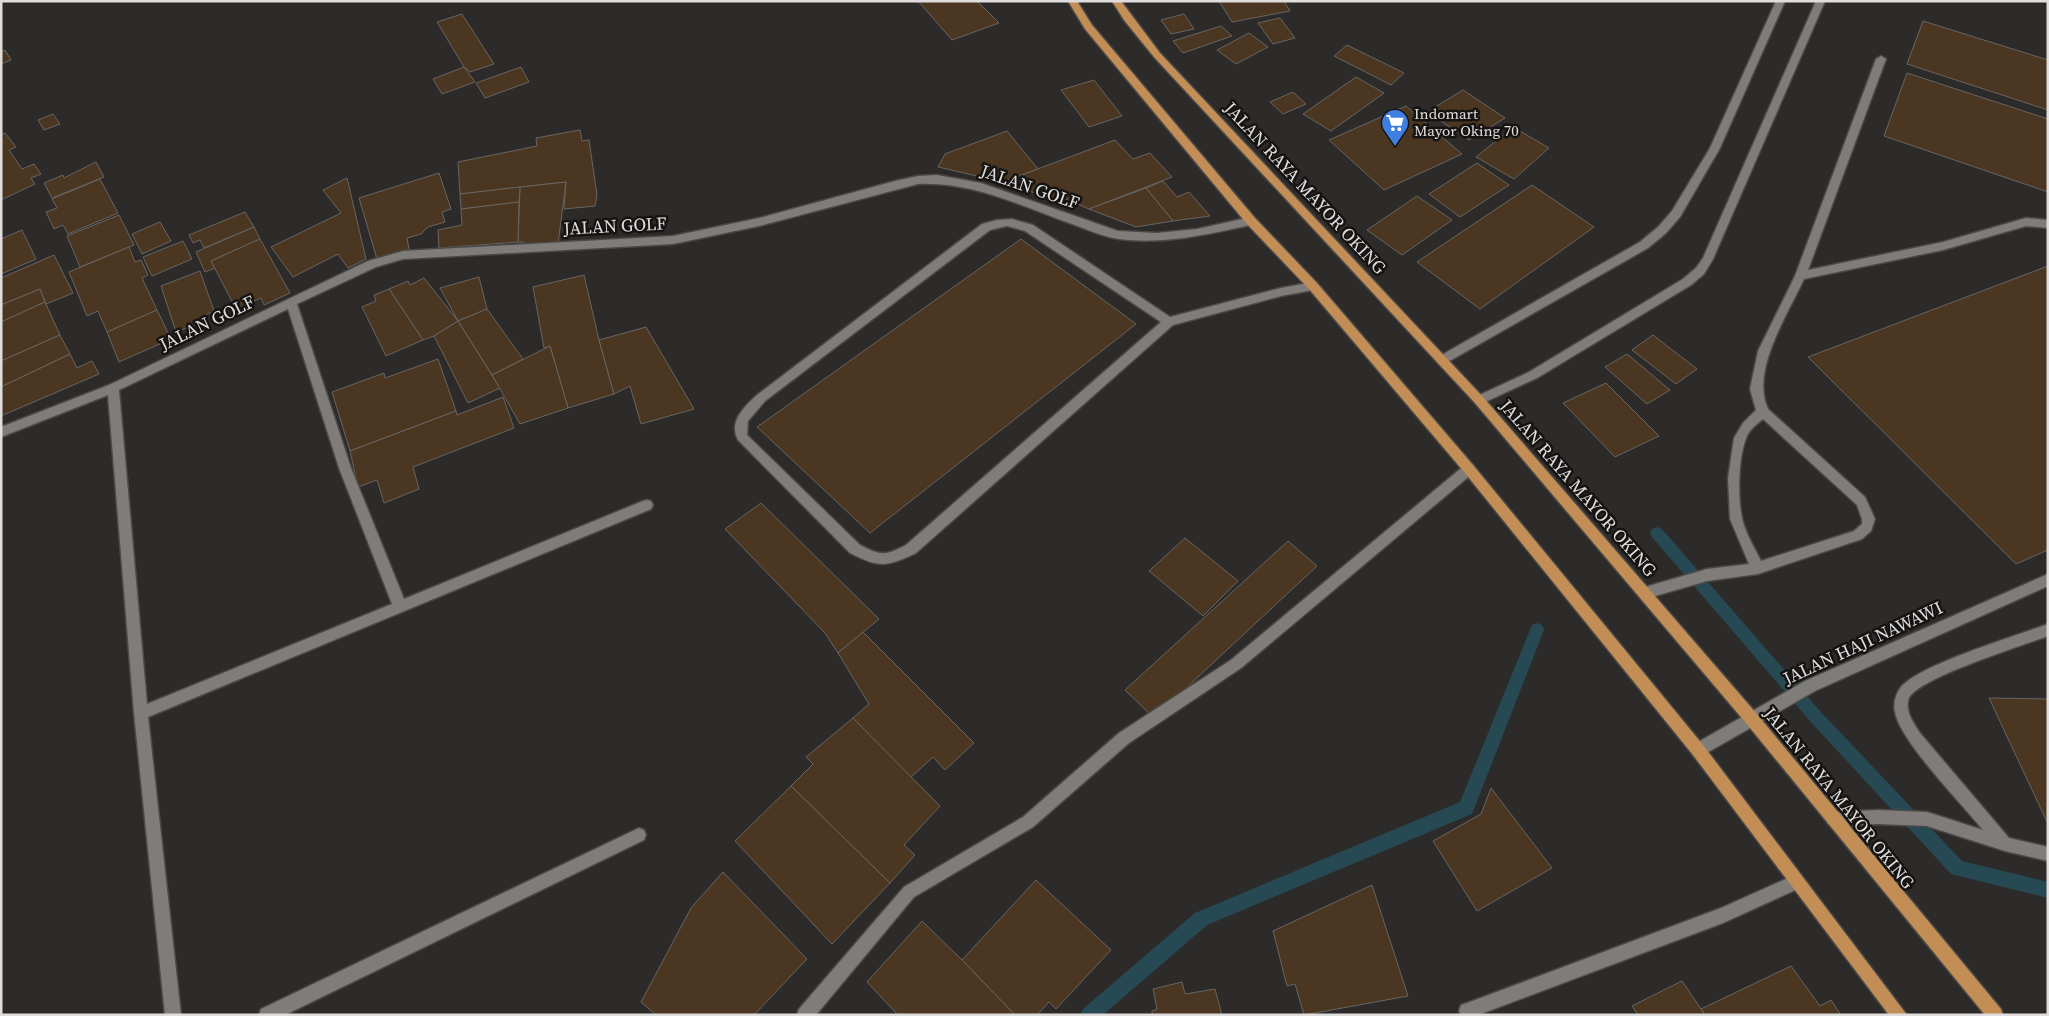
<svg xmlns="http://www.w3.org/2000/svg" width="2049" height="1016" font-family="'Source Serif 4',serif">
<rect width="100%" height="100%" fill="#2d2b29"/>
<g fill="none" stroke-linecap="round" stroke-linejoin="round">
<!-- stream -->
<g fill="#264953" fill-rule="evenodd">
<path d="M 1657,527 L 1662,529 L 1820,711 L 1962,861 L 2048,882 L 2048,898 L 1951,874 L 1810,721 L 1652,537 L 1650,533 L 1652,529 Z"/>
<path d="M 1537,623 L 1542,625 L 1544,630 L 1472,814 L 1207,925 L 1103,1015 L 1080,1015 L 1083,1009 L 1195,913 L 1460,802 L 1530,630 L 1532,625 Z"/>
</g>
</g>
<!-- building -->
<g fill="#4b3721" stroke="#676563">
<path d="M 918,1 L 977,1 L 999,23 L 952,40 Z"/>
<path d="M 1219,1 L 1284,1 L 1290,11 L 1232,22 Z"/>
<path d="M 462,14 L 494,64 L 470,72 L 464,67 L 437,22 Z"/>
<path d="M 1184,14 L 1194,29 L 1171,34 L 1161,20 Z"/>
<path d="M 1280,18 L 1295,38 L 1273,44 L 1258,23 Z"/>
<path d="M 1923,21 L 2048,60 L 2048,110 L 1907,64 Z"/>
<path d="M 1221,26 L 1232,36 L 1183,53 L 1173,41 Z"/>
<path d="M 1249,33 L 1268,47 L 1236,64 L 1217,50 Z"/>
<path d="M 1347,45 L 1404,73 L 1391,85 L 1334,56 Z"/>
<path d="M 5,50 L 11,60 L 1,64 L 1,52 Z"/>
<path d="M 464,67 L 475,82 L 442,94 L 433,79 Z"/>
<path d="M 521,67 L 529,82 L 485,98 L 476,83 Z"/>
<path d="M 1907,73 L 2048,119 L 2048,192 L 1884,136 Z"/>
<path d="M 1356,77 L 1384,93 L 1331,131 L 1303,114 Z"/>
<path d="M 1094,80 L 1122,116 L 1089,127 L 1061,90 Z"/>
<path d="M 1463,90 L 1505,118 L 1469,140 L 1427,112 Z"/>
<path d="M 1293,92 L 1306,104 L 1283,114 L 1270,102 Z"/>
<path d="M 1406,106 L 1462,154 L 1384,190 L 1329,140 Z"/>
<path d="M 53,114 L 60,124 L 44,130 L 38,120 Z"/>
<path d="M 1513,127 L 1549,148 L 1514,179 L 1476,157 Z"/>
<path d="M 580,130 L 582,141 L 589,140 L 597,195 L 595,206 L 564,209 L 566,182 L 460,194 L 458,162 L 537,146 L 536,138 Z"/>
<path d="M 1007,131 L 1038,169 L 1003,182 L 938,167 L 945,154 Z"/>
<path d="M 5,133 L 16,147 L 9,150 L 22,169 L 34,164 L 41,174 L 31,178 L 35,184 L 1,200 L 1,135 Z"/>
<path d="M 1115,140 L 1133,159 L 1150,153 L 1172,177 L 1089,209 L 1063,198 L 1058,201 L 1003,182 Z"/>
<path d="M 96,162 L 104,177 L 52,198 L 44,183 L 63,175 L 64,178 Z"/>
<path d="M 1477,163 L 1509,185 L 1460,217 L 1429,194 Z"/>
<path d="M 439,173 L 451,209 L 442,212 L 445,222 L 428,227 L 421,234 L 407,238 L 409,249 L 377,259 L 359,198 Z"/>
<path d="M 347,178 L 366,259 L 348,268 L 338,254 L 293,277 L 271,247 L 341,213 L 323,190 Z"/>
<path d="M 100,179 L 118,213 L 68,234 L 63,225 L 54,229 L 46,212 L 57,208 L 52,199 Z"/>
<path d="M 1163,181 L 1177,197 L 1189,192 L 1210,216 L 1173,221 L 1146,188 Z"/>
<path d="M 566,182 L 558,244 L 522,247 L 524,242 L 518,242 L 520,187 Z"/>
<path d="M 1532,185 L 1594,227 L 1480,309 L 1417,262 Z"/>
<path d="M 520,187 L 519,202 L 461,209 L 460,194 Z"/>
<path d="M 1146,188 L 1173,221 L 1136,227 L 1089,209 Z"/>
<path d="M 1417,196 L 1452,220 L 1402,255 L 1367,230 Z"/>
<path d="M 519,202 L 518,242 L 439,248 L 438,230 L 462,225 L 461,209 Z"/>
<path d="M 245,212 L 254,227 L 204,248 L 200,240 L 193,243 L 189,235 Z"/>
<path d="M 119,215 L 134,245 L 80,267 L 67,236 Z"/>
<path d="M 160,222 L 171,241 L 142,254 L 132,234 Z"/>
<path d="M 254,227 L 260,239 L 211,261 L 215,268 L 205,272 L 196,252 Z"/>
<path d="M 22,230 L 36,259 L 1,274 L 1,239 Z"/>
<path d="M 260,239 L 290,293 L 264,305 L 261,298 L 236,309 L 211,261 Z"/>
<path d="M 1021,239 L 1136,324 L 870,533 L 757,427 Z"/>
<path d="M 183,241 L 192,259 L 152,276 L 143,257 Z"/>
<path d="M 129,247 L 135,262 L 141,260 L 148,275 L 142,278 L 157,310 L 107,332 L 98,311 L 87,316 L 69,272 Z"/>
<path d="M 54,255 L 73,293 L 46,304 L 40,289 L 1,305 L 1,278 Z"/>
<path d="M 2048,266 L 2048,550 L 2016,564 L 1808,357 Z"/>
<path d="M 200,271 L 214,311 L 203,316 L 205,321 L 176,332 L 161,286 Z"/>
<path d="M 584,275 L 599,340 L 614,394 L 568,408 L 550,346 L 544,348 L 533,287 Z"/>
<path d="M 479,277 L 487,309 L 458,321 L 440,288 Z"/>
<path d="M 424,278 L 458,321 L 434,336 L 423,340 L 389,289 L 408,281 L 410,285 Z"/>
<path d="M 40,289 L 45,302 L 1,322 L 1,305 Z"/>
<path d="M 389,289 L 423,340 L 386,356 L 362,307 L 376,301 L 374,295 Z"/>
<path d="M 45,302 L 60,335 L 1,361 L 1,322 Z"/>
<path d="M 487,309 L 523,359 L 492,375 L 458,321 Z"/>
<path d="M 157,310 L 171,339 L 119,362 L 107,332 Z"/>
<path d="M 458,321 L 500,388 L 468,403 L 434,336 Z"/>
<path d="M 646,327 L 694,409 L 641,424 L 630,386 L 614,394 L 599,340 Z"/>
<path d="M 60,335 L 70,354 L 1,387 L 1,361 Z"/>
<path d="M 1653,335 L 1697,369 L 1676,384 L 1632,350 Z"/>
<path d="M 550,346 L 568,408 L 520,424 L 492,375 Z"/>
<path d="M 70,354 L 77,368 L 92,361 L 99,374 L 1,416 L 1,387 Z"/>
<path d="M 1627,354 L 1670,390 L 1647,404 L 1605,367 Z"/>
<path d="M 438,359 L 456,411 L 350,451 L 332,392 L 384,373 L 385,378 Z"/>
<path d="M 1606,383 L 1659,436 L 1615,457 L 1563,403 Z"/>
<path d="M 503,397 L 514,428 L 413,467 L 419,489 L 384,503 L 377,480 L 358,487 L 350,451 L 456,411 L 457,415 Z"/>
<path d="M 761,503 L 879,619 L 838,653 L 825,633 L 725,529 Z"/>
<path d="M 1185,538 L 1238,581 L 1203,616 L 1149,571 Z"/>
<path d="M 1288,541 L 1317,566 L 1154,718 L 1125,690 Z"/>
<path d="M 863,632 L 974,743 L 945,770 L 933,757 L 910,778 L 853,718 L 869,704 L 838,653 Z"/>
<path d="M 1989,698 L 2048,699 L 2048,824 Z"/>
<path d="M 853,718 L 940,806 L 904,845 L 915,855 L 890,883 L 791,786 L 813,764 L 806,757 Z"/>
<path d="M 791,786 L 890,883 L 832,944 L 735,841 Z"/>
<path d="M 1491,788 L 1552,868 L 1477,911 L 1433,841 L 1481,814 Z"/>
<path d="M 723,872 L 807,959 L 754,1015 L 656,1015 L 641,1002 L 691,908 Z"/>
<path d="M 1036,880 L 1111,950 L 1056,1009 L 1049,1002 L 1037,1015 L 1015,1015 L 962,960 Z"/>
<path d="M 1372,885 L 1408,996 L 1304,1015 L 1295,984 L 1287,986 L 1273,931 Z"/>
<path d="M 922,921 L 962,960 L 1015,1015 L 898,1015 L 867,982 Z"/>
<path d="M 1791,966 L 1820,1006 L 1831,1000 L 1841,1015 L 1705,1015 L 1701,1009 Z"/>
<path d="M 1682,981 L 1705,1015 L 1638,1015 L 1632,1006 Z"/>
<path d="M 1182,982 L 1185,994 L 1215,989 L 1222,1015 L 1152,1015 L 1152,1011 L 1157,1009 L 1153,989 Z"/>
</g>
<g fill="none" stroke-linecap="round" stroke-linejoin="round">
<defs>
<g id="service">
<path d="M 1776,1 L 1785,1 L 1720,148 L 1680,217 L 1666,233 L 1648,248 L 1446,363 L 1438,363 L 1436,360 L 1438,357 L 1640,242 L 1658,227 L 1672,211 L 1710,148 Z"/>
<path d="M 1816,1 L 1825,1 L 1713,259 L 1704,274 L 1691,285 L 1537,378 L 1483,403 L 1475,403 L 1473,400 L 1475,397 L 1529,372 L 1683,279 L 1696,268 L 1703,258 Z"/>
<path d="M 1881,56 L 1886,59 L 1808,270 L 1943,242 L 2026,218 L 2048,220 L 2048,228 L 2026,226 L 1943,250 L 1804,279 C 1788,314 1750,371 1768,409 L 1865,497 L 1875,519 L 1871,531 L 1862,539 L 1758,574 L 1707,581 L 1645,599 L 1640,597 L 1638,593 L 1640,589 L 1645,587 L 1707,569 L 1749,564 L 1730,519 L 1728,478 L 1734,438 L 1743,423 L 1756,410 L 1750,389 L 1758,351 L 1795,276 L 1876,59 ZM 1763,419 L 1857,505 L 1862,519 L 1862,524 L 1854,531 L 1761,561 C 1755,549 1747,536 1743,522 C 1737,501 1738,456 1747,436 C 1750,429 1757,424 1763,419 Z"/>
<path d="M 1012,219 L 1033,225 L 1170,317 L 1281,288 L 1313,282 L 1318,286 L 1313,290 L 1281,296 L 1173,325 L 916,553 C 887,567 879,568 850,553 L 738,440 C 728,422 744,407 757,395 L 982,224 L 997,220 ZM 1007,226 L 1025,231 L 1161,322 L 906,545 C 885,556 881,556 860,545 L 747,435 L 748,421 L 765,401 L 990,230 Z"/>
<path d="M 2048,624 L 2048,636 C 2024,645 1918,678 1909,698 C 1904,710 1914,724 1920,733 L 2009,838 L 2048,847 L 2048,861 L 2005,851 L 1927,826 L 1878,824 L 1833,826 L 1828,824 L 1826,819 L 1828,814 L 1833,812 L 1878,810 L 1927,812 L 1983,830 C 1962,804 1900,741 1895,712 C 1893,703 1896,693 1901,687 C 1921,664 2016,636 2048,624 Z"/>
</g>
<g id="minor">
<path d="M 937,175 L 981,183 L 1118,231 L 1157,233 L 1197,229 L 1251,217 L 1256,221 L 1251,225 C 1208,234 1164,245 1119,239 C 1103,237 1087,229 1072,224 C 1022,206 971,181 918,184 L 759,226 L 673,244 L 403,259 L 376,267 L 297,304 L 351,468 L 404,599 L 643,501 L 647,500 L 651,501 L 653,505 L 651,509 L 148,717 L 181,1015 L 165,1015 L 134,713 L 108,395 L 1,437 L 1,427 L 109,385 L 368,261 L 403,251 L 673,236 L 759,218 L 895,181 L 918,176 ZM 288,309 L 339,468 L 392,604 L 147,704 L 119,390 Z"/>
<path d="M 1469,464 L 1473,465 L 1475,469 L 1473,473 L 1241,668 L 1129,743 L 1033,827 L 914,897 L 816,1015 L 797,1015 L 799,1009 L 904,887 L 1023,817 L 1119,733 L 1231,660 L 1465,465 Z"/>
<path d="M 2048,574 L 2048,586 L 1815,691 L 1703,755 L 1698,757 L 1693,755 L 1691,750 L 1693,745 L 1805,681 Z"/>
<path d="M 639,828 L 644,830 L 646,835 L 644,840 L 285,1015 L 259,1015 L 261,1009 Z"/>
<path d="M 1797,874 L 1802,877 L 1805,882 L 1802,887 L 1723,923 L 1478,1015 L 1461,1015 L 1459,1011 L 1461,1005 L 1467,1003 L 1721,908 Z"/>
</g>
<g id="primary">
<path d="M 1068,1 L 1077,1 L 1092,25 L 1255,218 L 1317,283 L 1473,465 L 1703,745 L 1907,1015 L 1889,1015 L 1693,755 L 1465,473 L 1309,289 L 1247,224 L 1085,29 Z"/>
<path d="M 1112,1 L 1121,1 L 1160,53 L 1483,397 L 1756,713 L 2001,1009 L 2003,1015 L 1985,1015 L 1746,723 L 1475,403 L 1154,57 L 1124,20 Z"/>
</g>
</defs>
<!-- service casing -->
<use href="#service" stroke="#4a4947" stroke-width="3"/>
<!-- minor casing -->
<use href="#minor" stroke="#4a4947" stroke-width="3"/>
<!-- primary casing -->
<use href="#primary" stroke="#4a4947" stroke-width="3"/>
<!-- service -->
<use href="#service" fill="#7f7c7a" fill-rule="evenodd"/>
<!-- minor -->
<use href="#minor" fill="#7f7c7a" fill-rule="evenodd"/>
<!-- primary -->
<use href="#primary" fill="#c38e56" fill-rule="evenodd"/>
</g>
<!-- icons -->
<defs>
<symbol id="supermarket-pin" viewBox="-11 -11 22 30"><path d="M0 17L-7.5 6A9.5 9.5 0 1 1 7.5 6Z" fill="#3f7fe0" stroke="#151413"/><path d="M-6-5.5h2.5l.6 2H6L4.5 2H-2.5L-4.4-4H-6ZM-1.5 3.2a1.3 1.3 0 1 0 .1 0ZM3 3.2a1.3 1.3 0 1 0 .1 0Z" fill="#fff"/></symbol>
</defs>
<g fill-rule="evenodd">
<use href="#supermarket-pin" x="1379" y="107" width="32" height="43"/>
</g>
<g text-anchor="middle" stroke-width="5" stroke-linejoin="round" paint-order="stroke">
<!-- far-poi labels -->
<g font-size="15" fill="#e0dedd" stroke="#151413" text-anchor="start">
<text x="1414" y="119">Indomart<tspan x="1414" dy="17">Mayor Oking 70</tspan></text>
</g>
<!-- street labels -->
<g font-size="18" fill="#e0dedd" stroke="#151413">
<text transform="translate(1030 187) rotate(19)" y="6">JALAN GOLF</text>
<text transform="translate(1305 188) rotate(47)" y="6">JALAN RAYA MAYOR OKING</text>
<text transform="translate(615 226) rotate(-3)" y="6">JALAN GOLF</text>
<text transform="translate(207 323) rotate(-26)" y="6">JALAN GOLF</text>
<text transform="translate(1578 488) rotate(49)" y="6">JALAN RAYA MAYOR OKING</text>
<text transform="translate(1863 643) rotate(-25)" y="6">JALAN HAJI NAWAWI</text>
<text transform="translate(1839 798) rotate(51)" y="6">JALAN RAYA MAYOR OKING</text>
</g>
</g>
<!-- border -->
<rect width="2049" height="1016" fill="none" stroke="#e0dedd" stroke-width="5"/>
</svg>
